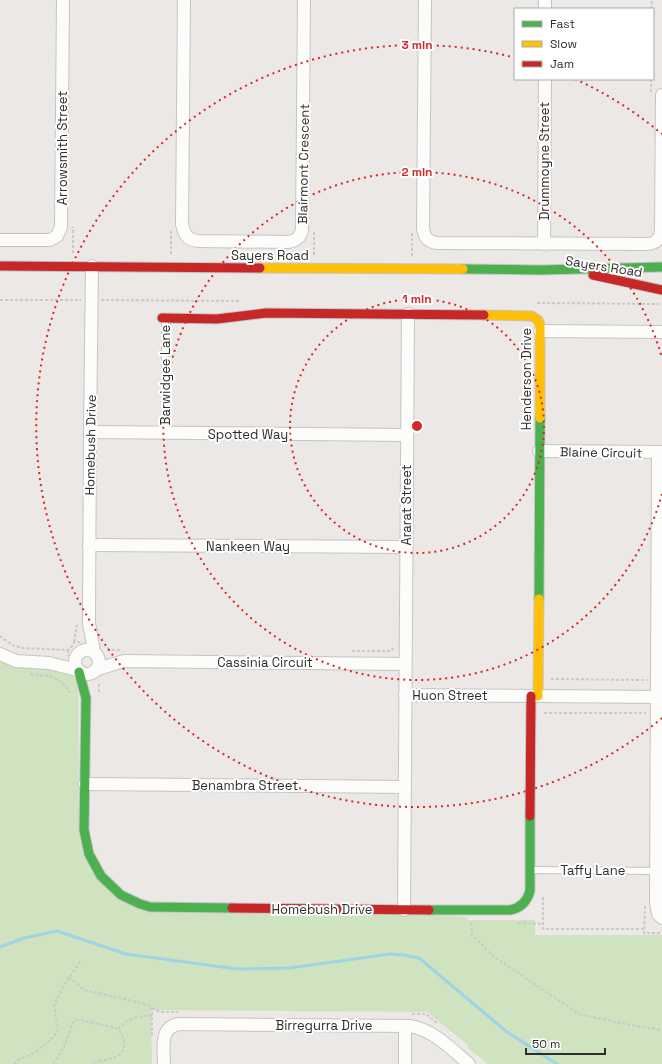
<svg xmlns="http://www.w3.org/2000/svg" width="662" height="1064" font-family="'Space Grotesk',sans-serif">
<rect width="100%" height="100%" fill="#ebe8e5"/>
<!-- green -->
<path fill="#cfe3c1" d="M 0,660 L 18,667 L 46,668 L 71,673 L 78,683 L 79,830 L 117,899 L 467,917 L 468,920 L 535,920 L 535,935 L 662,935 L 662,1064 L 488,1064 L 468,1048 L 468,1045 L 427,1012 L 151,1010 L 152,1064 L 0,1064 Z"/>
<g fill="none" stroke-linecap="round" stroke-linejoin="round">
<!-- stream -->
<path stroke="#9fd3e6" stroke-width="3" d="M 0,947 L 24,938 L 57,931 L 126,954 L 237,969 L 290,968 L 390,954 L 404,955 L 419,958 L 507,1032 L 557,1064"/>
<defs>
<g id="lane">
<path d="M 165,433 L 165,319"/>
<path d="M 531,870 L 656,871"/>
</g>
<g id="street">
<path d="M 184,0 L 182,224 C 184,234 187,240 198,241 L 288,242 C 296,241 301,237 302,229 L 304,0"/>
<path d="M 425,0 L 423,228 C 424,237 428,242 437,243 L 648,244 C 656,243 660,239 661,231 L 662,95"/>
<path d="M 545,9 L 545,0"/>
<path d="M 0,240 L 50,240 L 57,236 L 61,227 L 63,0"/>
<path d="M 544,244 L 545,79"/>
<path d="M 92,266 L 90,432 L 89,623 L 94,652"/>
<path d="M 540,331 L 662,332"/>
<path d="M 90,432 L 407,435"/>
<path d="M 539,451 L 662,452"/>
<path d="M 658,452 L 656,903 L 658,914 L 662,918"/>
<path d="M 89,545 L 406,547"/>
<circle cx="87" cy="662" r="12"/>
<path d="M 0,654 L 16,661 L 49,663 L 77,670"/>
<path d="M 98,669 L 124,661 L 405,664"/>
<path d="M 405,695 L 662,697"/>
<path d="M 85,784 L 405,787"/>
<path d="M 404,910 L 408,314"/>
<path d="M 405,1026 L 405,1064"/>
<path d="M 164,1064 C 164,1049 159,1027 179,1024 L 410,1026 C 434,1030 451,1049 469,1064"/>
</g>
<g id="fast">
<path d="M 463,269 L 541,270 L 662,267"/>
<path d="M 539,599 L 540,418"/>
<path d="M 79,672 L 86,698 L 84,830 L 89,854 L 101,876 L 121,895 L 140,904 L 150,907 L 232,908"/>
<path d="M 429,910 L 510,910 C 521,908 527,902 530,891 L 530,816"/>
</g>
<g id="slow">
<path d="M 260,268 L 463,269"/>
<path d="M 484,315 L 532,316 L 538,320 L 540,325 L 540,418"/>
<path d="M 538,696 L 539,599"/>
</g>
<g id="jam">
<path d="M 0,266 L 260,268"/>
<path d="M 593,275 L 662,290"/>
<path d="M 162,318 L 217,319 L 266,313 L 484,315"/>
<path d="M 530,816 L 531,696"/>
<path d="M 232,908 L 429,910"/>
</g>
</defs>
<!-- lane casing -->
<use href="#lane" stroke="#c6c5c4" stroke-width="8"/>
<!-- street casing -->
<use href="#street" stroke="#c6c5c4" stroke-width="14"/>
<!-- fast casing -->
<use href="#fast" stroke="#c6c5c4" stroke-width="11"/>
<!-- slow casing -->
<use href="#slow" stroke="#c6c5c4" stroke-width="11"/>
<!-- jam casing -->
<use href="#jam" stroke="#c6c5c4" stroke-width="11"/>
<!-- path -->
<g stroke="#c9c9c8" stroke-width="2" stroke-dasharray="3 2" stroke-linecap="butt">
<path d="M 651,9 L 652,0"/>
<path d="M 651,92 L 651,79"/>
<path d="M 73,253 L 73,227"/>
<path d="M 171,254 L 171,229"/>
<path d="M 314,255 L 314,232"/>
<path d="M 412,256 L 412,233"/>
<path d="M 0,300 L 81,300"/>
<path d="M 101,300 L 241,301"/>
<path d="M 537,303 L 659,304"/>
<path d="M 0,636 L 12,645 L 23,648 L 68,650 L 73,645 L 74,642 L 81,642"/>
<path d="M 74,642 L 77,625"/>
<path d="M 107,648 L 112,650 L 121,650"/>
<path d="M 68,650 L 68,656"/>
<path d="M 352,651 L 391,651 L 394,647"/>
<path d="M 30,674 C 49,676 60,675 70,693"/>
<path d="M 551,679 L 647,680"/>
<path d="M 99,692 L 99,682"/>
<path d="M 544,713 L 646,713"/>
<path d="M 543,897 L 543,929 L 644,929"/>
<path d="M 645,906 L 644,933 L 662,933"/>
<path d="M 471,923 L 472,935 L 493,956 L 579,1014 L 630,1025 L 662,1030"/>
<path d="M 518,923 L 543,924"/>
<path d="M 69,977 L 84,990 L 133,1001 L 150,1006 L 152,1008 L 152,1037"/>
<path d="M 152,1008 L 160,1012 L 178,1012"/>
<path d="M 412,1014 L 426,1014 L 438,1024"/>
<path d="M 118,1029 C 128,1019 137,1015 152,1016"/>
<path d="M 14,1064 L 18,1060 L 34,1053 L 54,1037 L 58,1029 L 54,1005 L 64,985 L 81,960"/>
<path d="M 53,1064 L 63,1049 L 73,1023 L 76,1020 L 81,1020 L 116,1028 C 120,1031 123,1036 124,1041 C 126,1063 101,1057 92,1064"/>
</g>
<!-- lane -->
<use href="#lane" stroke="#fcfcfb" stroke-width="6"/>
<!-- street -->
<use href="#street" stroke="#fcfcfb" stroke-width="12"/>
<!-- fast -->
<use href="#fast" stroke="#4caf50" stroke-width="9"/>
<!-- slow -->
<use href="#slow" stroke="#ffc107" stroke-width="9"/>
<!-- jam -->
<use href="#jam" stroke="#c62828" stroke-width="9"/>
</g>
<!-- distance rings -->
<g fill="none" stroke="#d62828" stroke-width="2" stroke-dasharray="2 4">
<circle cx="417" cy="426" r="127"/>
<path d="M662 494A254 254 0 1 1 662 358"/>
<path d="M662 718A381 381 0 1 1 512 57M575 79A381 381 0 0 1 662 134"/>
</g>
<g text-anchor="middle" stroke-width="4" stroke-linejoin="round" paint-order="stroke">
<!-- street labels -->
<g font-size="13" fill="#2e2e2e" stroke="#fff">
<text transform="translate(62 148) rotate(-90)" y="5">Arrowsmith Street</text>
<text transform="translate(544 161) rotate(-90)" y="5">Drummoyne Street</text>
<text transform="translate(303 164) rotate(-89)" y="5">Blairmont Crescent</text>
<text x="270" y="260">Sayers Road</text>
<text transform="translate(604 266) rotate(9)" y="5">Sayers Road</text>
<text transform="translate(165 375) rotate(-90)" y="5">Barwidgee Lane</text>
<text transform="translate(526 379) rotate(-90)" y="5">Henderson Drive</text>
<text x="248" y="439">Spotted Way</text>
<text transform="translate(90 445) rotate(-89)" y="5">Homebush Drive</text>
<text transform="translate(601 452) rotate(1)" y="5">Blaine Circuit</text>
<text transform="translate(406 505) rotate(-90)" y="5">Ararat Street</text>
<text x="248" y="551">Nankeen Way</text>
<text x="265" y="667">Cassinia Circuit</text>
<text x="450" y="700">Huon Street</text>
<text x="245" y="790">Benambra Street</text>
<text x="593" y="875">Taffy Lane</text>
<text x="322" y="914">Homebush Drive</text>
<text x="324" y="1030">Birregurra Drive</text>
</g>
</g>
<circle cx="417" cy="426" r="6" fill="#d62828" stroke="#fff" stroke-width="2"/>
<g font-size="12" text-anchor="middle" font-weight="bold" fill="#d62828" stroke="#fff" stroke-width="4" stroke-linejoin="round" paint-order="stroke">
<text x="417" y="49">3 min</text>
<text x="417" y="176">2 min</text>
<text x="417" y="303">1 min</text>
</g>
<!-- legend -->
<rect x="514" y="8" width="140" height="72" fill="#ffffff" stroke="#ababab"/>
<rect x="522" y="21" width="20" height="6" fill="#4caf50" stroke="#ababab"/>
<text x="550" y="28" font-size="12" fill="#2e2e2e">Fast</text>
<rect x="522" y="41" width="20" height="6" fill="#ffc107" stroke="#ababab"/>
<text x="550" y="48" font-size="12" fill="#2e2e2e">Slow</text>
<rect x="522" y="61" width="20" height="6" fill="#c62828" stroke="#ababab"/>
<text x="550" y="68" font-size="12" fill="#2e2e2e">Jam</text>
<!-- scale -->
<path d="M526 1048v6h79v-6" fill="none" stroke="#2e2e2e" stroke-width="2"/>
<text x="532" y="1048" font-size="12" fill="#2e2e2e" stroke="#ffffff" stroke-width="3" paint-order="stroke">50 m</text>
</svg>
